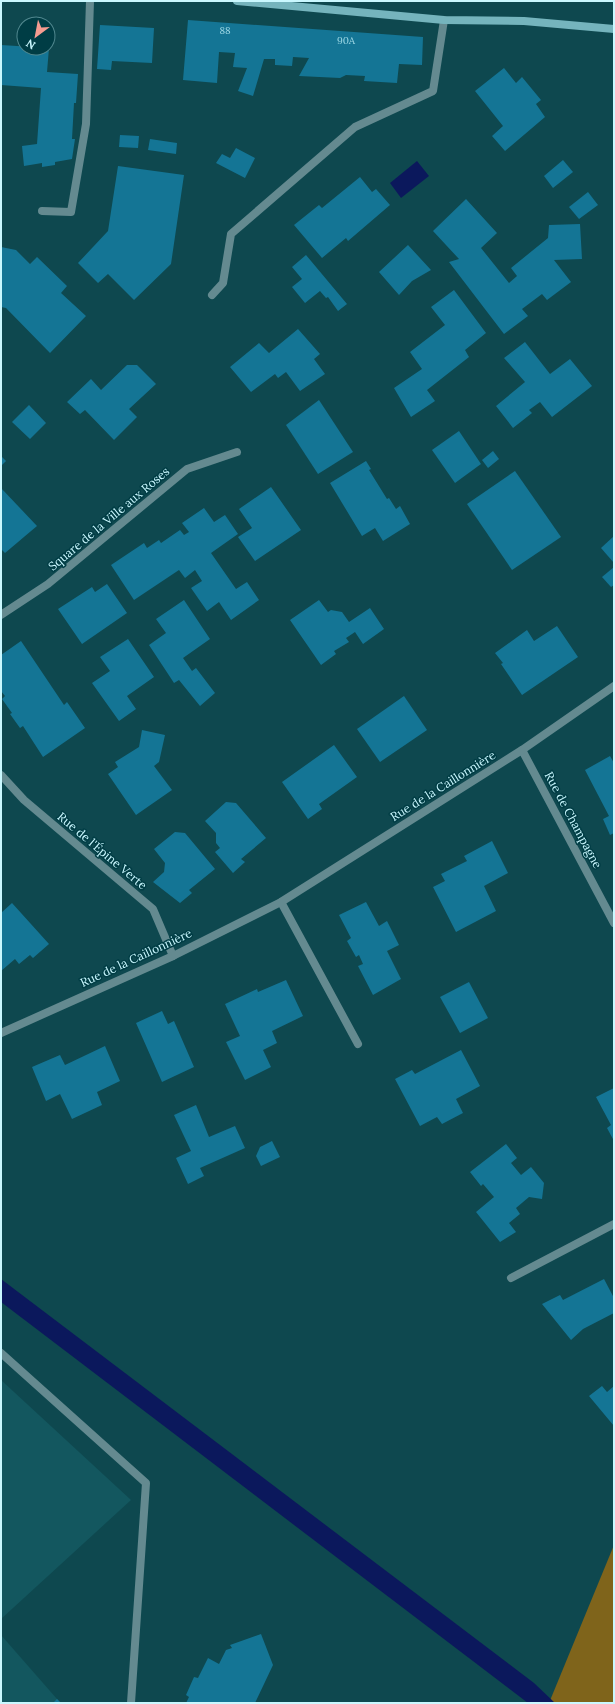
<svg xmlns="http://www.w3.org/2000/svg" width="615" height="1704" font-family="Lora,serif">
<rect width="100%" height="100%" fill="#0e484f"/>
<!-- built -->
<g fill="#13575f">
<path d="M 1,1380 L 131,1500 L 1,1619 Z"/>
<path d="M 1,1635 L 57,1699 L 61,1703 L 1,1703 Z"/>
</g>
<!-- green -->
<path fill="#7f641b" d="M 614,1545 L 614,1703 L 549,1703 Z"/>
<!-- water -->
<g fill="#0b185c">
<path d="M 417,161 L 429,176 L 401,198 L 390,183 Z"/>
<path d="M 1,1279 L 534,1683 L 555,1703 L 528,1703 L 1,1302 Z"/>
</g>
<!-- building -->
<g fill="#147595">
<path d="M 188,20 L 423,37 L 422,65 L 399,64 L 397,83 L 364,81 L 365,76 L 346,75 L 340,78 L 299,76 L 309,58 L 293,57 L 292,66 L 275,65 L 275,59 L 264,59 L 253,96 L 238,91 L 247,68 L 233,67 L 235,53 L 219,52 L 217,83 L 183,80 Z"/>
<path d="M 100,25 L 154,28 L 152,63 L 112,61 L 111,70 L 97,69 Z"/>
<path d="M 1,45 L 49,48 L 47,72 L 78,74 L 76,103 L 74,103 L 72,139 L 75,139 L 72,159 L 55,162 L 55,165 L 42,167 L 42,163 L 24,166 L 22,146 L 37,144 L 41,88 L 1,85 Z"/>
<path d="M 504,68 L 516,83 L 522,77 L 541,100 L 536,104 L 545,117 L 505,151 L 492,136 L 503,126 L 475,91 Z"/>
<path d="M 120,135 L 139,136 L 138,148 L 119,147 Z"/>
<path d="M 150,139 L 177,143 L 176,154 L 148,150 Z"/>
<path d="M 236,148 L 255,158 L 245,178 L 216,163 L 222,154 L 230,158 Z"/>
<path d="M 563,160 L 573,172 L 553,188 L 544,176 Z"/>
<path d="M 118,166 L 184,175 L 171,264 L 134,300 L 108,274 L 98,283 L 78,263 L 108,231 Z"/>
<path d="M 360,177 L 372,192 L 376,189 L 390,205 L 348,241 L 346,238 L 322,258 L 294,225 L 319,205 L 322,208 Z"/>
<path d="M 588,192 L 598,205 L 579,219 L 569,207 Z"/>
<path d="M 466,199 L 497,233 L 481,248 L 509,283 L 517,276 L 511,268 L 548,238 L 549,225 L 580,224 L 582,259 L 554,260 L 571,282 L 547,300 L 542,294 L 522,309 L 528,316 L 504,334 L 449,262 L 459,259 L 433,231 Z"/>
<path d="M 408,245 L 431,270 L 412,281 L 399,295 L 379,272 Z"/>
<path d="M 1,247 L 16,250 L 30,264 L 37,257 L 67,286 L 61,293 L 86,316 L 50,353 L 6,308 L 1,307 Z"/>
<path d="M 306,255 L 347,304 L 338,311 L 328,297 L 326,298 L 320,291 L 305,303 L 292,287 L 302,279 L 292,267 Z"/>
<path d="M 454,290 L 486,333 L 465,350 L 469,357 L 427,390 L 435,401 L 411,417 L 394,388 L 422,369 L 410,352 L 445,325 L 431,307 Z"/>
<path d="M 298,329 L 320,354 L 314,359 L 325,374 L 300,391 L 286,372 L 278,378 L 275,374 L 251,392 L 230,367 L 259,343 L 269,353 Z"/>
<path d="M 525,342 L 550,374 L 570,359 L 592,386 L 552,417 L 540,402 L 529,410 L 532,413 L 513,428 L 496,406 L 525,382 L 504,358 Z"/>
<path d="M 127,365 L 137,365 L 156,384 L 129,409 L 137,417 L 114,440 L 85,410 L 80,414 L 67,402 L 91,379 L 101,390 Z"/>
<path d="M 319,400 L 353,452 L 318,474 L 286,425 Z"/>
<path d="M 29,405 L 46,423 L 30,439 L 12,422 Z"/>
<path d="M 459,431 L 481,464 L 455,483 L 432,450 Z"/>
<path d="M 493,451 L 499,459 L 488,468 L 482,460 Z"/>
<path d="M 1,456 L 6,461 L 1,466 Z"/>
<path d="M 366,461 L 371,469 L 369,470 L 387,499 L 389,498 L 396,509 L 400,506 L 410,524 L 383,541 L 375,528 L 362,536 L 330,483 Z"/>
<path d="M 515,471 L 561,537 L 512,570 L 467,504 Z"/>
<path d="M 271,487 L 301,530 L 255,561 L 238,537 L 252,528 L 239,509 Z"/>
<path d="M 1,488 L 37,526 L 5,553 L 1,549 Z"/>
<path d="M 204,508 L 214,522 L 225,515 L 238,534 L 211,553 L 236,589 L 247,582 L 259,600 L 231,620 L 219,602 L 207,611 L 191,588 L 202,581 L 195,570 L 185,578 L 179,570 L 134,600 L 111,565 L 144,543 L 147,548 L 159,540 L 161,543 L 180,530 L 184,535 L 189,532 L 182,523 Z"/>
<path d="M 614,536 L 614,563 L 601,548 Z"/>
<path d="M 614,567 L 614,585 L 611,587 L 602,577 Z"/>
<path d="M 107,584 L 127,613 L 82,644 L 58,609 L 92,587 L 95,592 Z"/>
<path d="M 184,600 L 210,639 L 183,658 L 192,671 L 196,668 L 215,693 L 200,706 L 179,680 L 174,683 L 149,645 L 166,633 L 156,619 Z"/>
<path d="M 319,600 L 328,612 L 331,610 L 342,612 L 349,622 L 370,608 L 384,629 L 363,644 L 355,632 L 346,638 L 349,642 L 334,651 L 336,654 L 321,665 L 290,620 Z"/>
<path d="M 557,626 L 578,657 L 522,695 L 501,664 L 503,663 L 495,653 L 527,630 L 534,641 Z"/>
<path d="M 128,639 L 154,677 L 127,696 L 136,709 L 119,721 L 92,683 L 110,671 L 100,657 Z"/>
<path d="M 21,641 L 64,705 L 67,702 L 85,728 L 43,757 L 23,726 L 20,728 L 10,714 L 12,713 L 2,699 L 5,696 L 1,691 L 1,655 Z"/>
<path d="M 404,696 L 427,730 L 380,762 L 357,729 Z"/>
<path d="M 142,730 L 165,735 L 159,762 L 154,766 L 172,790 L 136,815 L 108,774 L 118,767 L 115,762 L 139,747 Z"/>
<path d="M 334,745 L 357,777 L 319,804 L 322,809 L 308,819 L 282,782 Z"/>
<path d="M 610,756 L 614,763 L 614,833 L 610,835 L 603,819 L 609,816 L 585,770 Z"/>
<path d="M 226,802 L 236,803 L 266,838 L 241,859 L 245,862 L 233,873 L 215,852 L 220,848 L 216,843 L 216,833 L 205,821 Z"/>
<path d="M 175,832 L 185,833 L 215,869 L 189,890 L 192,893 L 180,903 L 153,882 L 164,872 L 165,863 L 154,849 Z"/>
<path d="M 492,841 L 508,873 L 484,886 L 496,911 L 456,932 L 433,887 L 445,881 L 441,874 L 467,861 L 464,856 Z"/>
<path d="M 366,902 L 379,926 L 387,921 L 399,945 L 387,951 L 401,979 L 373,995 L 358,966 L 363,964 L 359,955 L 356,957 L 347,941 L 351,938 L 339,915 Z"/>
<path d="M 12,903 L 49,944 L 33,958 L 30,955 L 19,964 L 15,959 L 1,971 L 1,913 Z"/>
<path d="M 286,980 L 303,1016 L 272,1031 L 277,1043 L 263,1050 L 271,1067 L 245,1080 L 226,1042 L 240,1036 L 225,1004 L 257,989 L 258,992 Z"/>
<path d="M 469,982 L 488,1018 L 460,1033 L 440,997 Z"/>
<path d="M 162,1011 L 168,1024 L 174,1021 L 194,1067 L 162,1082 L 136,1023 Z"/>
<path d="M 105,1046 L 120,1081 L 97,1092 L 102,1105 L 72,1119 L 60,1094 L 46,1101 L 32,1067 L 60,1055 L 65,1065 Z"/>
<path d="M 461,1050 L 480,1086 L 456,1099 L 463,1113 L 442,1124 L 437,1117 L 420,1126 L 395,1079 L 412,1070 L 415,1074 Z"/>
<path d="M 614,1088 L 614,1141 L 607,1128 L 611,1125 L 596,1097 Z"/>
<path d="M 196,1105 L 209,1137 L 235,1126 L 245,1148 L 200,1168 L 204,1176 L 188,1184 L 176,1158 L 191,1151 L 174,1115 Z"/>
<path d="M 272,1141 L 280,1157 L 261,1166 L 256,1156 L 260,1147 Z"/>
<path d="M 506,1144 L 517,1158 L 511,1163 L 521,1175 L 531,1167 L 544,1183 L 542,1199 L 529,1197 L 516,1208 L 520,1214 L 509,1223 L 516,1232 L 500,1242 L 476,1212 L 494,1197 L 483,1184 L 481,1186 L 470,1172 Z"/>
<path d="M 604,1279 L 614,1298 L 614,1313 L 583,1329 L 571,1340 L 542,1304 L 560,1295 L 563,1300 Z"/>
<path d="M 602,1386 L 607,1392 L 614,1386 L 614,1426 L 589,1396 Z"/>
<path d="M 261,1634 L 273,1665 L 255,1703 L 186,1703 L 189,1697 L 186,1695 L 194,1677 L 198,1678 L 208,1658 L 219,1664 L 226,1650 L 232,1648 L 230,1645 Z"/>
<path d="M 57,1699 L 61,1703 L 53,1703 Z"/>
</g>
<g fill="none" stroke-linecap="round" stroke-linejoin="round">
<!-- lane -->
<g stroke="#648a90" stroke-width="8">
<path d="M 42,211 L 71,212 L 86,124 L 90,1"/>
<path d="M 212,295 L 223,283 L 231,234 L 355,127 L 433,91 L 444,20"/>
<path d="M 1,1353 L 146,1483 L 131,1703"/>
</g>
<!-- street -->
<g stroke="#648a90" stroke-width="8">
<path d="M 1,615 L 48,584 L 187,469 L 237,452"/>
<path d="M 522,750 L 614,923"/>
<path d="M 1,775 L 24,800 L 153,909 L 173,956"/>
<path d="M 281,902 L 358,1044"/>
<path d="M 1,1033 L 173,956 L 281,902 L 522,750 L 614,686"/>
<path d="M 511,1278 L 614,1224"/>
</g>
<!-- secondary -->
<path stroke="#75b4bd" stroke-width="8" d="M 237,1 L 444,20 L 524,21 L 614,29"/>
</g>
<g text-anchor="middle" stroke-width="3" stroke-linejoin="round" paint-order="stroke">
<!-- number labels -->
<g font-size="10" fill="#9cd7e4">
<text x="225" y="34">88</text>
<text x="346" y="44">90A</text>
</g>
<!-- street labels -->
<g font-size="12" fill="#caf8ff" stroke="#003d45">
<text transform="translate(109 519) rotate(-40)" y="4">Square de la Ville aux Roses</text>
<text transform="translate(443 786) rotate(-32)" y="4">Rue de la Caillonnière</text>
<text transform="translate(573 820) rotate(62)" y="4">Rue de Champagne</text>
<text transform="translate(102 851) rotate(40)" y="4">Rue de l'Épine Verte</text>
<text transform="translate(136 958) rotate(-25)" y="4">Rue de la Caillonnière</text>
</g>
</g>
<!-- border -->
<rect width="615" height="1704" fill="none" stroke="#caf8ff" stroke-width="4"/>
<!-- north arrow -->
<g transform="translate(36 36) rotate(212)"><circle r="19" fill="#003d45" stroke="#51888f"/>
<path d="M0-3L7 15L0 10L-7 15Z" fill="#f59c91"/>
<text y="-6" font-size="11" font-weight="bold" text-anchor="middle" fill="#caf8ff">N</text>
</g>
</svg>
